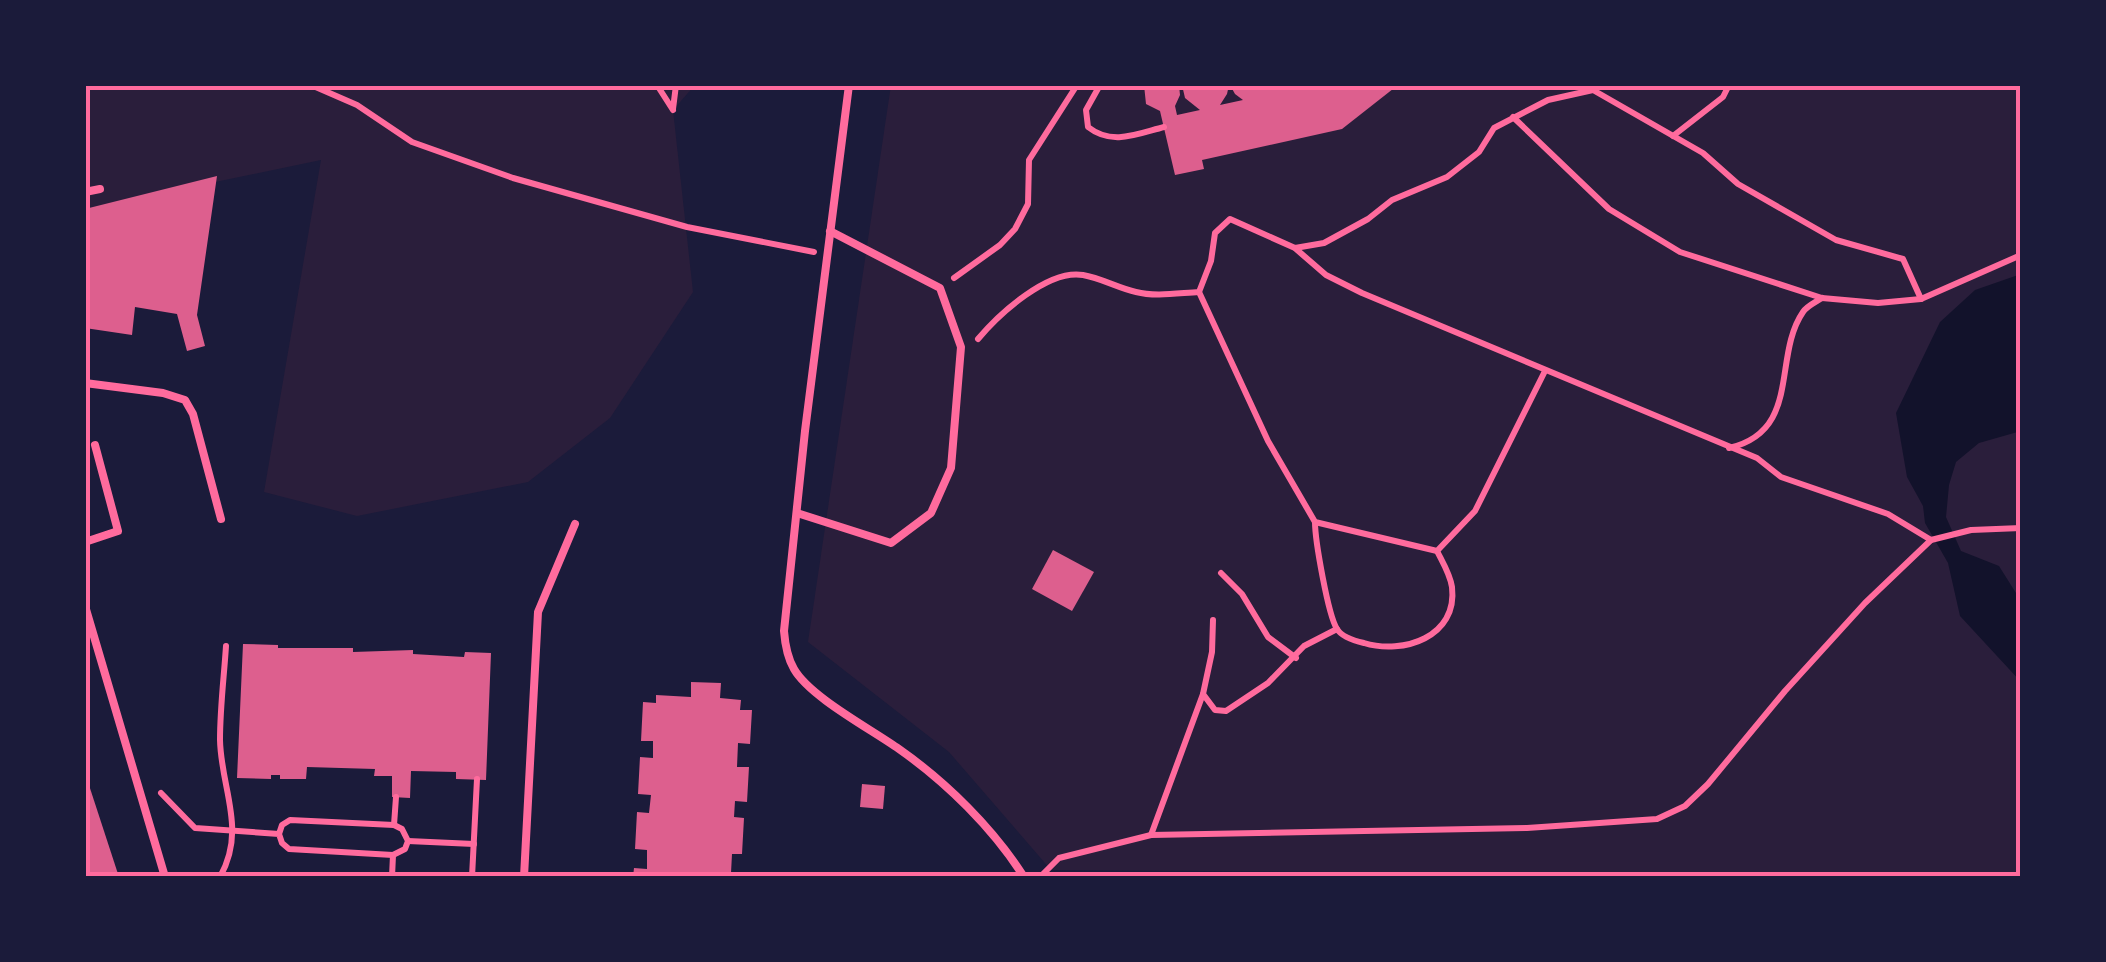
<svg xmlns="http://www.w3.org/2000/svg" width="2106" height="962" font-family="Rubik,sans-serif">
<rect width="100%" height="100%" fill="#1b1b3a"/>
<!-- green -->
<g fill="#2a1e3b">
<path d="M 85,85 L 695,85 L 673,110 L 693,292 L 610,418 L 528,482 L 357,516 L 264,492 L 321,160 L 167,192 L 85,215 Z"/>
<path d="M 891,85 L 2021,85 L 2021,877 L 1051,870 L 949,752 L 808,642 Z"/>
</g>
<!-- water -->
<path fill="#12122b" d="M 2021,274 L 2021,431 L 1979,443 L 1956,462 L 1949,485 L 1946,517 L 1961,551 L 1999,566 L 2021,601 L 2021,682 L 1960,616 L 1948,563 L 1925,523 L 1923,506 L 1907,477 L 1896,413 L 1940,322 L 1975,290 Z"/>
<!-- building -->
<g fill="#dd5f8e">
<path d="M 1144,85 L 1179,85 L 1180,95 L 1175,106 L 1177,115 L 1200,110 L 1185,98 L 1182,85 L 1229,85 L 1227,94 L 1220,105 L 1243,100 L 1235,94 L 1230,85 L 1398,85 L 1342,129 L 1202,160 L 1204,169 L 1175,175 L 1160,111 L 1146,104 Z"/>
<path d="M 217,176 L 197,315 L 205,346 L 187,351 L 177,314 L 135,307 L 132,335 L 85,328 L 85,209 Z"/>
<path d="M 1053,550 L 1094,572 L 1072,611 L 1032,589 Z"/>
<path d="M 243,644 L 278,645 L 278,648 L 353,648 L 353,652 L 413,650 L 413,654 L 464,657 L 465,652 L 491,653 L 486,780 L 456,779 L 456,772 L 411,771 L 410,798 L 392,797 L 392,776 L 374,776 L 375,769 L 307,767 L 306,779 L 280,779 L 280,775 L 271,775 L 271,779 L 237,778 Z"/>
<path d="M 691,682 L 721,683 L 720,698 L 741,700 L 740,710 L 752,710 L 750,744 L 738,743 L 737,767 L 749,767 L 747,802 L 735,801 L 734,817 L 744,818 L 742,854 L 732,854 L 731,873 L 743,873 L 743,877 L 633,877 L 634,868 L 647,869 L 647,850 L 635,849 L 637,812 L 649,813 L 651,795 L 638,794 L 640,757 L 653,758 L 653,741 L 641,741 L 643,702 L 656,703 L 656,695 L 691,697 Z"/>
<path d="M 85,776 L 86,776 L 119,877 L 85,877 Z"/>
<path d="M 862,784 L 885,786 L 883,809 L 860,807 Z"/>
</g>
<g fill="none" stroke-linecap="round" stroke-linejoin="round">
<!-- path -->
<g stroke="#ff6b9d" stroke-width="6">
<path d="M 311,85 L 357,105 L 412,142 L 513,178 L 687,227 L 814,252"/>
<path d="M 657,85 L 673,110"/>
<path d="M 1100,85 L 1086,110 L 1088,127 C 1112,146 1137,134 1164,127"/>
<path d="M 673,109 L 676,85"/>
<path d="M 1513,117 L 1609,209 L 1680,252 L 1822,298 L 1878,303 L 1921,299"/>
<path d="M 1673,136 L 1723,97 L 1729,85"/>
<path d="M 1296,249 L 1326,275 L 1362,293 L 1757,458 L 1781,477 L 1888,514 L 1931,540"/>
<path d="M 954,278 L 1000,245 L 1015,229 L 1028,204 L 1029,160 L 1077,85"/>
<path d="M 1199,292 L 1268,441 L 1315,522 L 1437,551 L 1475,511 L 1545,371"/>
<path d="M 978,339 C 999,314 1048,269 1083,275 C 1101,278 1118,288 1136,292 C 1155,297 1179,293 1199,292 L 1211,261 L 1215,233 L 1230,219 L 1295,248 L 1324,243 L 1368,219 L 1392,200 L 1447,177 L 1479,152 L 1494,128 L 1548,100 L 1593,90 L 1703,153 L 1738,184 L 1836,240 L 1903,259 L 1921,299 L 2021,255"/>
<path d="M 1729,448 C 1802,431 1772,357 1803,312 C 1807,306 1816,302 1822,298"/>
<path d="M 1315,522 C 1315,540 1328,615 1337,629 C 1342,637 1355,641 1364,643 C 1403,655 1458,637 1452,587 C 1450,574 1443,563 1437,551"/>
<path d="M 1221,573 L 1242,594 L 1268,637 L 1296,658"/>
<path d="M 1213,620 L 1212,652 L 1203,694 L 1215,710 L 1226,711 L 1268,683 L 1304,646 L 1337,629"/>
<path d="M 161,793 L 195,828 L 279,834 L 282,825 L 290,820 L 394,825 L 402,829 L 408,841 L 405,849 L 393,855 L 289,849 L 282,843 L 279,834"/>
<path d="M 394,825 L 396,797"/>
<path d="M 1151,835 L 1203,694"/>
<path d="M 408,841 L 474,844"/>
<path d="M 1043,874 L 1059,858 L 1151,835 L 1527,828 L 1657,819 L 1685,806 L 1708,784 L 1785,691 L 1865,603 L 1931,540 L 1971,530 L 2021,528"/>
<path d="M 220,877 C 247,829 221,789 220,740 C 220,708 224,677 226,646"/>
<path d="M 392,877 L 393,855"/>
<path d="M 472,877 L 477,779"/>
</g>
<!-- service -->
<g stroke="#ff6b9d" stroke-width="8">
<path d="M 849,85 L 805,431 L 784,631 C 785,644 787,657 794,669 C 810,697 871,729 899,749 C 946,782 993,828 1024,877"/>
<path d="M 85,192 L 100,189"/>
<path d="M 85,383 L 163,393 L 185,400 L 193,414 L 221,519"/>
<path d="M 797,513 L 891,543 L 931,513 L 951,468 L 961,347 L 940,288 L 830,231"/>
<path d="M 85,542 L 118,531 L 95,445"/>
<path d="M 85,606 L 165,877"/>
<path d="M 524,877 L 538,612 L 575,524"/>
</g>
</g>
<!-- border -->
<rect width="2106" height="962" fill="none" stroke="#1b1b3a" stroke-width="175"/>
<rect x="88" y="88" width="1930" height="786" fill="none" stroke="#ff6b9d" stroke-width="4"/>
</svg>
